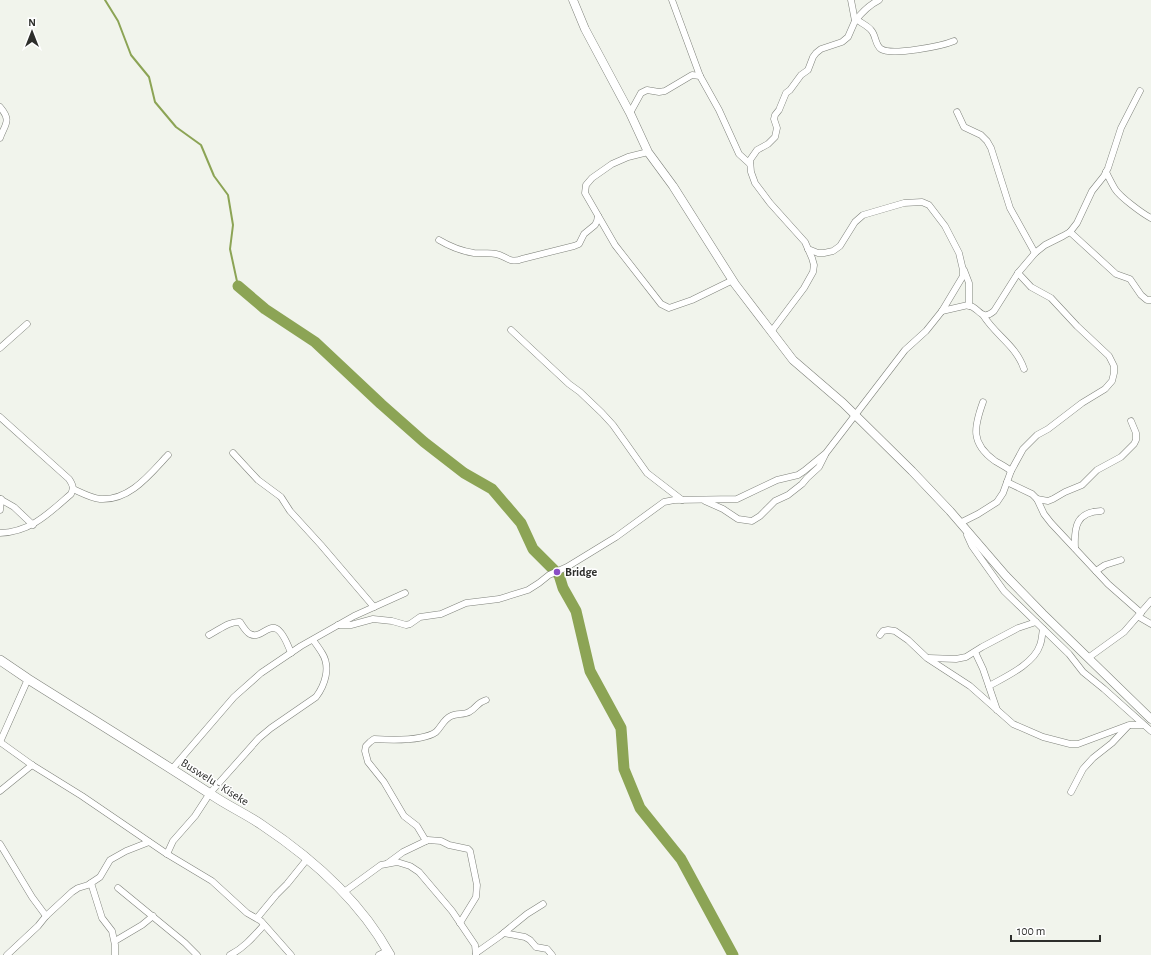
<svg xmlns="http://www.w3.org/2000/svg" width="1151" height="955" font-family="'Alegreya Sans',sans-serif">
<rect width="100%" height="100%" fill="#f1f4ec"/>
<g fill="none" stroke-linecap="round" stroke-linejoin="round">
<!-- stream -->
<path stroke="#8ca455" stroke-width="2" d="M 105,0 L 118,21 L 131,55 L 149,77 L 155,102 L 176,127 L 201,145 L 214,176 L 228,195 L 233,225 L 230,249 L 238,286"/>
<!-- river -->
<path stroke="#8ca455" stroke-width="11" d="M 238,286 L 265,309 L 315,342 L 381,404 L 424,442 L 464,473 L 492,489 L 521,523 L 533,549 L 559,575 L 563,588 L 576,611 L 590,671 L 621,728 L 624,769 L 640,808 L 681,859 L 733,955"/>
<defs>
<g id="minor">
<path d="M 672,0 L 700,76 L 719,110 L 739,154 L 750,164"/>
<path d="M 856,19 C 861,23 868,26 871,30 C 876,35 875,45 881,49 C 892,56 942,46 954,41"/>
<path d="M 855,21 C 862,12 869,5 879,0"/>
<path d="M 0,107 C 12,121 5,124 0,138"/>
<path d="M 957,112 L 964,127 L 981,135 L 987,141 L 991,148 L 1010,208 L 1035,253"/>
<path d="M 630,113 L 641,93 L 647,90 L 659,92 L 665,91 L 692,75 L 700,76"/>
<path d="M 648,152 L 628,157 L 612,164 L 592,178 L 586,185 L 585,193 L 615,245 L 661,304 L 669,308 L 692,300 L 733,280"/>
<path d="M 1106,172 C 1109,178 1112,184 1115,189 C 1120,197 1143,214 1151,218"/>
<path d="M 1070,232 L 1116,274 L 1130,279 L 1141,295 L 1147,300 L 1151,300"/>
<path d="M 439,240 C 449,246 461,251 474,253 C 481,253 489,253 496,254 C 506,256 510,264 522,259 L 574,246 L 579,244 L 584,234 L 595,225 L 597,221 L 598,216"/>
<path d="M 964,270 L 969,283 L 969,306"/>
<path d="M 942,311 L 968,305 C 980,308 981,322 994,311 L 1018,273 L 1035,253 L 1045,245 L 1063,236 L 1070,232 L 1077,223 L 1092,191 L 1104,176 L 1108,168 L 1121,128 L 1140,91"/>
<path d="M 983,315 C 996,336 1016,345 1024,369"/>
<path d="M 511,330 L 569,384 L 580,392 L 602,413 L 613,425 L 647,473 L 682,500"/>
<path d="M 771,332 L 804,288 L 813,272 L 814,265 L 812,258 L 805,242 L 770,203 L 755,183 L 751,172 L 750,160 L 757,150 L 768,144 L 775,137 L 777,128 L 774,119 L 775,115 L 779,110 L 786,93 L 790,90 L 801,75 L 808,70 L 813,57 L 816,53 L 821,49 L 842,42 L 848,37 L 855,21 L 851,0"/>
<path d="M 0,348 L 27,324"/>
<path d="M 983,402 C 974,427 970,443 995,461 C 1000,464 1006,467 1011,471"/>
<path d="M 0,417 L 69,479 C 73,485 74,488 71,494 C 49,513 31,532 0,533"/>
<path d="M 233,453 L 258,480 L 281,497 L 290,511 L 321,545 L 374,607"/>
<path d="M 1007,482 L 1032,494 L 1037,499 L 1044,514 L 1051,523 L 1108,584 L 1141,613"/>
<path d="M 73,489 C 82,493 91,498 100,499 C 130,501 150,474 168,455"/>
<path d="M 0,499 L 14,507 L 33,525"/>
<path d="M 1037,499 L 1048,501 L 1053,499 L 1065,492 L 1082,485 L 1097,470 L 1121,457 L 1134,444 L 1136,440 L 1136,433 L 1131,421"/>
<path d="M 705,501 L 723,509 L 738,519 L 752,521 L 760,516 L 775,501 L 788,495 L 802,484 L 807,478 L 819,467 L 825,455"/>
<path d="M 0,510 L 1,499"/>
<path d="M 960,523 L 978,514 L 997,502 L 1003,493 L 1011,471 L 1023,449 L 1037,435 L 1048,429 L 1082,403 L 1105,389 L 1112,381 L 1114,373 L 1114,366 L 1109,356 L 1077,326 L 1051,298 L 1031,287 L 1018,273"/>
<path d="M 968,531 L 967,535 L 972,546 L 1004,591 L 1069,654 L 1083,672 L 1104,689 L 1151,731"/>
<path d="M 1075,548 C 1074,527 1076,512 1101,511"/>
<path d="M 1096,571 L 1105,565 L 1121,560"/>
<path d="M 1139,617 L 1151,624"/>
<path d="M 338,625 L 351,625 L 373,619 L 392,621 L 406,625 L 410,624 L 420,617 L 441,614 L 466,603 L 499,599 L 528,590 L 539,583 L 549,575 L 567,567 L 616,537 L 664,502 L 674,500 L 737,499 L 777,480 L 798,475 L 804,471 L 826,453 L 905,350 L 926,331 L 942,311 L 963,276 L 963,270 L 959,253 L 945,226 L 929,205 L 922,202 L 904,203 L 863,215 L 855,222 L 840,246 L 833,251 L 824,253 L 818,253 L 808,249"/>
<path d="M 209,635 C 219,630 229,621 240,622 C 242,625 246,632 250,634 C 266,642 273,605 291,653"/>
<path d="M 880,635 L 883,631 L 888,630 L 895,631 L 908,640 L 927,658 L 970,686 L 1013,724 L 1043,737 L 1070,744 L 1078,744 L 1129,725 L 1143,725"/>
<path d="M 975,652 L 983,669 L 997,710"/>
<path d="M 929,658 L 956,659 L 966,657 L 982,647 L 1018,628 L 1036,622"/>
<path d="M 1088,658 L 1124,632 L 1151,601"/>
<path d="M 989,686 C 1005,677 1034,664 1040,645 C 1042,640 1042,634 1043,629"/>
<path d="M 0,742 L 32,765 L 82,796 L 167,854 L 212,881 L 247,913 L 261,921 L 291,955"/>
<path d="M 0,742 L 28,679"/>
<path d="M 172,769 L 234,697 L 261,673 L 301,646 L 354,616 L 405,593"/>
<path d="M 0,791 L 32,765"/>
<path d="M 1071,792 L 1083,769 L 1093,758 L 1112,743 L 1128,726"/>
<path d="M 426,841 L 417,826 L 404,816 L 384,782 L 368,762 L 365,751 L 366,746 L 370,742 L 374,739 C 390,740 423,741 436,732 C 441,727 444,719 451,716 C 457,713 464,715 469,712 C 477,708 476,703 486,700"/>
<path d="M 0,844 L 32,897 L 46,916"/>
<path d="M 167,854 L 173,841 L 195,816 L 210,793 L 259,738 L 271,728 L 316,697 C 325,685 331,667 322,653 C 319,648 316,644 313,640"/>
<path d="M 388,863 L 403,852 L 428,840 L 441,841 L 449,845 L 468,849 L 470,851 L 477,885 L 476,897 L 460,923"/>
<path d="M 91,883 L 102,918 L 112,931 L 115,945 L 115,955"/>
<path d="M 118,888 L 185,943 L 197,955"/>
<path d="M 344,892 L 381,865 L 397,862 L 410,866 L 419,872 L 452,911 L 475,945 L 476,955"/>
<path d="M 257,918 L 276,895 L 287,884 L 308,858"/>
<path d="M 504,933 L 525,937 L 530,940 L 536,947 L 547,949 L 552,955"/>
<path d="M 115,941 L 142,925 L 153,916"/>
<path d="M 476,953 L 500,936 L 527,914 L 543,904"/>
<path d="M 7,955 L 38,926 L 46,916 L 72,892 L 78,888 L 88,885 L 100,877 L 110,860 L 126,851 L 149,842"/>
<path d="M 230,955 C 244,948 254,936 264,925"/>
<path d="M 379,955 L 387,951"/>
</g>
<path id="tertiary" d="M 573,0 L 585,29 L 630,113 L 648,152 L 673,186 L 735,284 L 793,360 L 843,403 L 912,471 L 950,511 L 1006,576 L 1043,614 L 1151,719"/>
<path id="secondary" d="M 0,660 L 28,679 C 90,718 152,756 212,795 C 228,806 246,814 262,825 C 313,859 360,900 390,955"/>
</defs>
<!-- minor casing -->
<use href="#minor" stroke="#7f827b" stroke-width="7"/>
<!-- tertiary casing -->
<use href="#tertiary" stroke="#7f827b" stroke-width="9"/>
<!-- secondary casing -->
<use href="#secondary" stroke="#7f827b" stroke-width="10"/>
<!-- minor -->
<use href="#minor" stroke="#fff" stroke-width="6"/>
<!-- tertiary -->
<use href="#tertiary" stroke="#fff" stroke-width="8"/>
<!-- secondary -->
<use href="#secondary" stroke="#fff" stroke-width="9"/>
</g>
<!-- markers -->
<circle fill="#8a4ec5" stroke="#fff" stroke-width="1.5" cx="557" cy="572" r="4"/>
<g text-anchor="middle" stroke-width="3" stroke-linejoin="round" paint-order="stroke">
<!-- poi labels -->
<g font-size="12" font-weight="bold" fill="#2d2e2b" stroke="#fff" text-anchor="start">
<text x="565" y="576">Bridge</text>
</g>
<!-- street labels -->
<g font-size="12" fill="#2d2e2b" stroke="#fff">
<text transform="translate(215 782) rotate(32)" y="4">Buswelu - Kiseke</text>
</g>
</g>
<!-- north arrow -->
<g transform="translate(32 32)" stroke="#ffffff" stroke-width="3" paint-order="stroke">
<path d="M0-3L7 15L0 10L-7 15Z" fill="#2d2e2b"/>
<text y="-6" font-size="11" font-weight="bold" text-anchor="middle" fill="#2d2e2b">N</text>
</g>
<!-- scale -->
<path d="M1011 935v6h89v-6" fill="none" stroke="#2d2e2b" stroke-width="2"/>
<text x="1017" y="935" font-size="12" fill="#2d2e2b" stroke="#ffffff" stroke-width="3" paint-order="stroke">100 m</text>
</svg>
